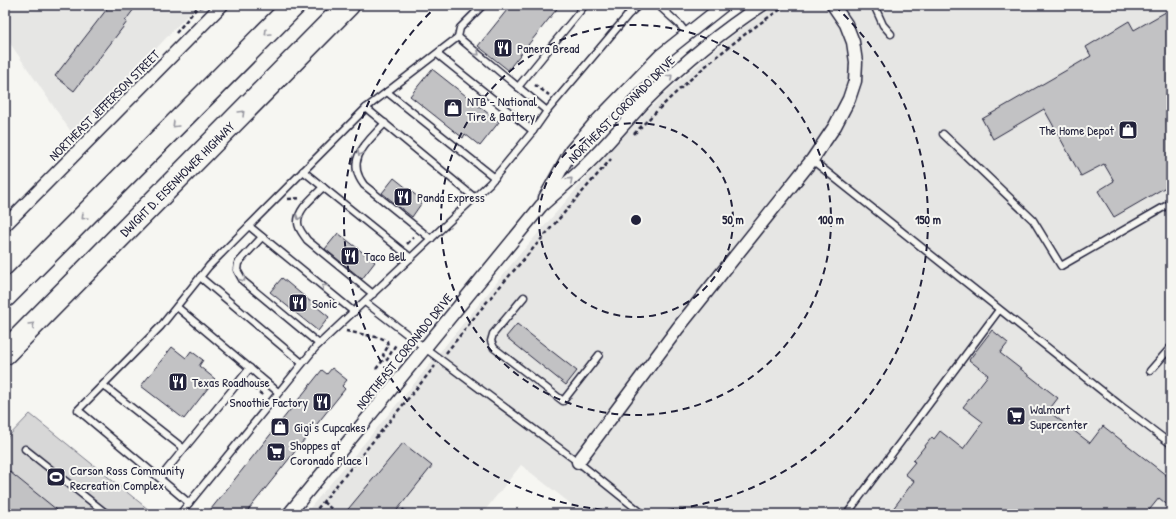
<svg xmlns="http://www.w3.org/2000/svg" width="1176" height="519" font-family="'Patrick Hand',sans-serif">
<rect width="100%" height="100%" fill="#f6f6f2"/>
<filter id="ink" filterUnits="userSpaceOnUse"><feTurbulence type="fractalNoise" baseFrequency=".025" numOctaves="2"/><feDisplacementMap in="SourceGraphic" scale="8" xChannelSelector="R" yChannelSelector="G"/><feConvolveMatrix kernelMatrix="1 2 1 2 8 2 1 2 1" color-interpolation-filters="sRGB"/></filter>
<g filter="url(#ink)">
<!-- built -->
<g fill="#e6e6e4">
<path d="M 5,5 L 197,5 L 74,136 L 5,36 Z"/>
<path d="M 777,5 L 1171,5 L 1171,514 L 584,514 L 521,465 L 482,514 L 305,514 L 413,385 L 520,254 L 614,146 L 663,95 L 713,52 L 741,29 Z"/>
</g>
<!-- green -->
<path fill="#d7d7d7" stroke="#7c7c89" d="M 30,414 L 154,514 L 5,514 L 5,440 Z"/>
<!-- building -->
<g fill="#c2c2c4" stroke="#22223b">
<path d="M 110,5 L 137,5 L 125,21 L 127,22 L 74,91 L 55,76 Z"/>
<path d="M 511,5 L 560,5 L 508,70 L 478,46 Z"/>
<path d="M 1171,9 L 1171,184 L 1114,217 L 1098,191 L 1114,181 L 1104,164 L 1081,176 L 1044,109 L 993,139 L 982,119 L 1091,56 L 1086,47 L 1129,21 L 1134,30 Z"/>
<path d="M 432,69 L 499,122 L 480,146 L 465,134 L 463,138 L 410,96 Z"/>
<path d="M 394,178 L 423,201 L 412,217 L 382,193 Z"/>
<path d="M 338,233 L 375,262 L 362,279 L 325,249 Z"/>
<path d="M 282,278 L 329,317 L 318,331 L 270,292 Z"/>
<path d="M 517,324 L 577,371 L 566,385 L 506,337 Z"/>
<path d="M 992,330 L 1008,343 L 1000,353 L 1058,398 L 1048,411 L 1090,443 L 1103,426 L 1171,479 L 1171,508 L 1159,498 L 1146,514 L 889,514 L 914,481 L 905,474 L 915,462 L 913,461 L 932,437 L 934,439 L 940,431 L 963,449 L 983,422 L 963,407 L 988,375 L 969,360 Z"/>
<path d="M 172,347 L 186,358 L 191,351 L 203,360 L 199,366 L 215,379 L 184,419 L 141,386 Z"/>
<path d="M 332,368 L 347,380 L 342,386 L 345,389 L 245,514 L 207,514 L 322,370 L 327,374 Z"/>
<path d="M 403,443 L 432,466 L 394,514 L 344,514 Z"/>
<path d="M 5,468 L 62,514 L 5,514 Z"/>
</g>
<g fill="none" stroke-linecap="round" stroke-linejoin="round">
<defs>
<g id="lane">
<path d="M 483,5 L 460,28 L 458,37 L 518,87"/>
<path d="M 622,5 L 631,12"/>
<path d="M 658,5 L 680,25 L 687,34"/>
<path d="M 874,5 L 883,25 L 891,34"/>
<path d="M 437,54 L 533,131"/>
<path d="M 387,92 L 495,178"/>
<path d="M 366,108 L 475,198"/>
<path d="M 547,111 L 518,87 L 585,5"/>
<path d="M 385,123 C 368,142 344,159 364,185 L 431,239"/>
<path d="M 943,134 L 1033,220 L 1061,266 L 1171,203"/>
<path d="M 812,160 L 1121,406 L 1171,444"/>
<path d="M 303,171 L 411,258"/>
<path d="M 323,187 C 314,197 297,209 298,223 C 298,229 304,235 307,240 L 373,294"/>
<path d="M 249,226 L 354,312"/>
<path d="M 262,237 L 238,263 L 237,270 L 243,281 L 319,344"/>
<path d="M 200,277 L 302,363"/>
<path d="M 524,297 L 493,334 L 491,341 L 494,348 L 563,401 L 599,355"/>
<path d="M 365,302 L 425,348 L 578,462 L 643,514"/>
<path d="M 177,307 L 278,392"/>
<path d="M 1150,371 L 1171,347"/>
<path d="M 103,385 L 183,448"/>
<path d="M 25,449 L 107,514"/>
<path d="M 160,478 L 250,368"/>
<path d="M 189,503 L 78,410 L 161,326 L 209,266 L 366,108 L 458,37"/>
<path d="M 180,514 L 315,348 L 490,183 L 533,131 L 547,111 L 628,15 L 639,5"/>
<path d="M 847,514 L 999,310"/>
</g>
<g id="street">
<path d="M 545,198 L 571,151 L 595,123 L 661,55 L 724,5"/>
<path d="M 5,225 L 222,5"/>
<path d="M 578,462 L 678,328 L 812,160 L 835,126 L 849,99 L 855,81 L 856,62 L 853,42 L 846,24 L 833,5"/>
<path d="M 289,514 L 541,206 C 555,193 570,181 584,167 C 606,146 625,122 646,100 C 681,65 720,32 762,5"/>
</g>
<g id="highway">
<path d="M 5,296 L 294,5"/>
<path d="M 5,353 L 348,5"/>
</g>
</defs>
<!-- lane casing -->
<use href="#lane" stroke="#22223b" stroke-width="9"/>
<!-- street casing -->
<use href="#street" stroke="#22223b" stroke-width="15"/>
<!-- highway casing -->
<use href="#highway" stroke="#22223b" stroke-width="25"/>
<!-- path -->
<g stroke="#22223b" stroke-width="2.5" stroke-dasharray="4 3" stroke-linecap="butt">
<path d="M 176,33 L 196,9 L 203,6"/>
<path d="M 535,85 L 549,95"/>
<path d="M 634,134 C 666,101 699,70 735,42 C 752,29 769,16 788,5"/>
<path d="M 288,199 L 301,198"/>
<path d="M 407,244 L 414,237"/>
<path d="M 346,331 L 381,338 L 387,341 L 388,346 L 383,355 L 387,360 L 396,344"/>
<path d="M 446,353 L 490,298 L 611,159"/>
<path d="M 376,369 L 385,358"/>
<path d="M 248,384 L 264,396"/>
<path d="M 323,502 L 338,514"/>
<path d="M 313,514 L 435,366"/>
<path d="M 398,514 L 402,509 L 408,514"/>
</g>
<!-- lane -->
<use href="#lane" stroke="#f6f6f2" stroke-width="6"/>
<!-- street -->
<use href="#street" stroke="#f6f6f2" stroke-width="12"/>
<!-- highway -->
<use href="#highway" stroke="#f6f6f2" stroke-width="22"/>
</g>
<!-- one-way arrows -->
<defs><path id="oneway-chevron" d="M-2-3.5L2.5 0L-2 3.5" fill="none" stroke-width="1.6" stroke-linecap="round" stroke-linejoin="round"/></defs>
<g stroke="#9797a0">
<use href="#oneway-chevron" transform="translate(267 33) rotate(135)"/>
<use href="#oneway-chevron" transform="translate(477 53) rotate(40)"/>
<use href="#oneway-chevron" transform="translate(670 77) rotate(-43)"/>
<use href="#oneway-chevron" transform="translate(242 113) rotate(-45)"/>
<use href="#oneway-chevron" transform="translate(175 125) rotate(135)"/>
<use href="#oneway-chevron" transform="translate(360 153) rotate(118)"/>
<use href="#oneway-chevron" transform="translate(570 180) rotate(-42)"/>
<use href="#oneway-chevron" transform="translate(84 217) rotate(135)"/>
<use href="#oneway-chevron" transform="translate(299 217) rotate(107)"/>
<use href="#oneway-chevron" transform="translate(243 279) rotate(53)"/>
<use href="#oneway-chevron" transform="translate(324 287) rotate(-141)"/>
<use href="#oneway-chevron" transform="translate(32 325) rotate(-45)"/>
</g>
</g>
<!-- distance rings -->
<g fill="none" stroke="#22223b" stroke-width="2" stroke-dasharray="7 5">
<circle cx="636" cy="220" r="97"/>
<circle cx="636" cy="220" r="195"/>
<path d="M835 6A292 292 0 1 1 437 6"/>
</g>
<!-- icons -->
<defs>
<symbol id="restaurant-square" viewBox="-11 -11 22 22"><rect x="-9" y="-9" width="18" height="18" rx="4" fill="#22223b" stroke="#f6f6f2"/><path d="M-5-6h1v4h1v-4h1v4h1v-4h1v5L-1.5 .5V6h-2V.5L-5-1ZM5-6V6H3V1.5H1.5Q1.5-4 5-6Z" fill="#fff"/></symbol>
<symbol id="shop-square" viewBox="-11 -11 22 22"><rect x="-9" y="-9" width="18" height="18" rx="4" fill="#22223b" stroke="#f6f6f2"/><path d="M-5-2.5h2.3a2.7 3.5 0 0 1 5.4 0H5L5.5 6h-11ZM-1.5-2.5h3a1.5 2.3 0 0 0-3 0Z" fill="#fff"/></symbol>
<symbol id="supermarket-square" viewBox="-11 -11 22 22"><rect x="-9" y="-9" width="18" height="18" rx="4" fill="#22223b" stroke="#f6f6f2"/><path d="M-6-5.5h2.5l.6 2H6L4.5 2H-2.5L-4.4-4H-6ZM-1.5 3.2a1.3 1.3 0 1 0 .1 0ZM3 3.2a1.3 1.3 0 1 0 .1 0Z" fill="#fff"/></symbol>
<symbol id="stadium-square" viewBox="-11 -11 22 22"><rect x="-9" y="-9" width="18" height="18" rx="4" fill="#22223b" stroke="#f6f6f2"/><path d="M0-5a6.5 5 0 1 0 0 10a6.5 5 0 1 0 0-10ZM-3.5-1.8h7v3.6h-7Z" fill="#fff"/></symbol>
</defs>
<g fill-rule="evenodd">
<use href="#restaurant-square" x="492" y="37" width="22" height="22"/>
<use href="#shop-square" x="442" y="97" width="22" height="22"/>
<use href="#shop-square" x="1117" y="119" width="22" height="22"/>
<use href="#restaurant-square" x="392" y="186" width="22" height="22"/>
<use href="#restaurant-square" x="339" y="245" width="22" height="22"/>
<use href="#restaurant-square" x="287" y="292" width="22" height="22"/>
<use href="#restaurant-square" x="167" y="371" width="22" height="22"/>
<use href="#restaurant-square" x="311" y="391" width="22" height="22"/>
<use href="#supermarket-square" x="1005" y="405" width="22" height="22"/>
<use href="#shop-square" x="269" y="416" width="22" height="22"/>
<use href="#supermarket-square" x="265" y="441" width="22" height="22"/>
<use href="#stadium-square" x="45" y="466" width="22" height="22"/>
</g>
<g text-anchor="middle" stroke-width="4" stroke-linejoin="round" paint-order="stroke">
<!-- poi labels -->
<g font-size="13" fill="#22223b" stroke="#f6f6f2" text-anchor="start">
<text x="517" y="53">Panera Bread</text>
<text x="467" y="106">NTB - National<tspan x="467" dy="15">Tire &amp; Battery</tspan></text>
<text x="1114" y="135" text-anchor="end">The Home Depot</text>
<text x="417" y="202">Panda Express</text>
<text x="364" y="261">Taco Bell</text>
<text x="312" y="308">Sonic</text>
<text x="192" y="387">Texas Roadhouse</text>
<text x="308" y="407" text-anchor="end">Snoothie Factory</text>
<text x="1030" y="414">Walmart<tspan x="1030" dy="15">Supercenter</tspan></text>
<text x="294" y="432">Gigi's Cupcakes</text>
<text x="290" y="450">Shoppes at<tspan x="290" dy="15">Coronado Place I</tspan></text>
<text x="70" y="475">Carson Ross Community<tspan x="70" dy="15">Recreation Complex</tspan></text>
</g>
<!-- street labels -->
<g font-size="13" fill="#22223b" stroke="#f6f6f2">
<text transform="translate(104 105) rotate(-45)" y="5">NORTHEAST JEFFERSON STREET</text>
<text transform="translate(621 109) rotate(-45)" y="5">NORTHEAST CORONADO DRIVE</text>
<text transform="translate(177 179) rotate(-45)" y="5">DWIGHT D. EISENHOWER HIGHWAY</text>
<text transform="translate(404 351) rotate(-51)" y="5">NORTHEAST CORONADO DRIVE</text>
</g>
</g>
<circle cx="636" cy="220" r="6" fill="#22223b" stroke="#f6f6f2" stroke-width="2"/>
<g font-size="12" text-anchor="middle" font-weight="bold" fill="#22223b" stroke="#f6f6f2" stroke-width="4" stroke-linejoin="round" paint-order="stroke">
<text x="733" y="224">50 m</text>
<text x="831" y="224">100 m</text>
<text x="928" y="224">150 m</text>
</g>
<!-- margin -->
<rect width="1176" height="519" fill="none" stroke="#f6f6f2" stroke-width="20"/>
<rect x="10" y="10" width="1156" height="499" fill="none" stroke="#22223b" stroke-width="1.5" filter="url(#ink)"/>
</svg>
